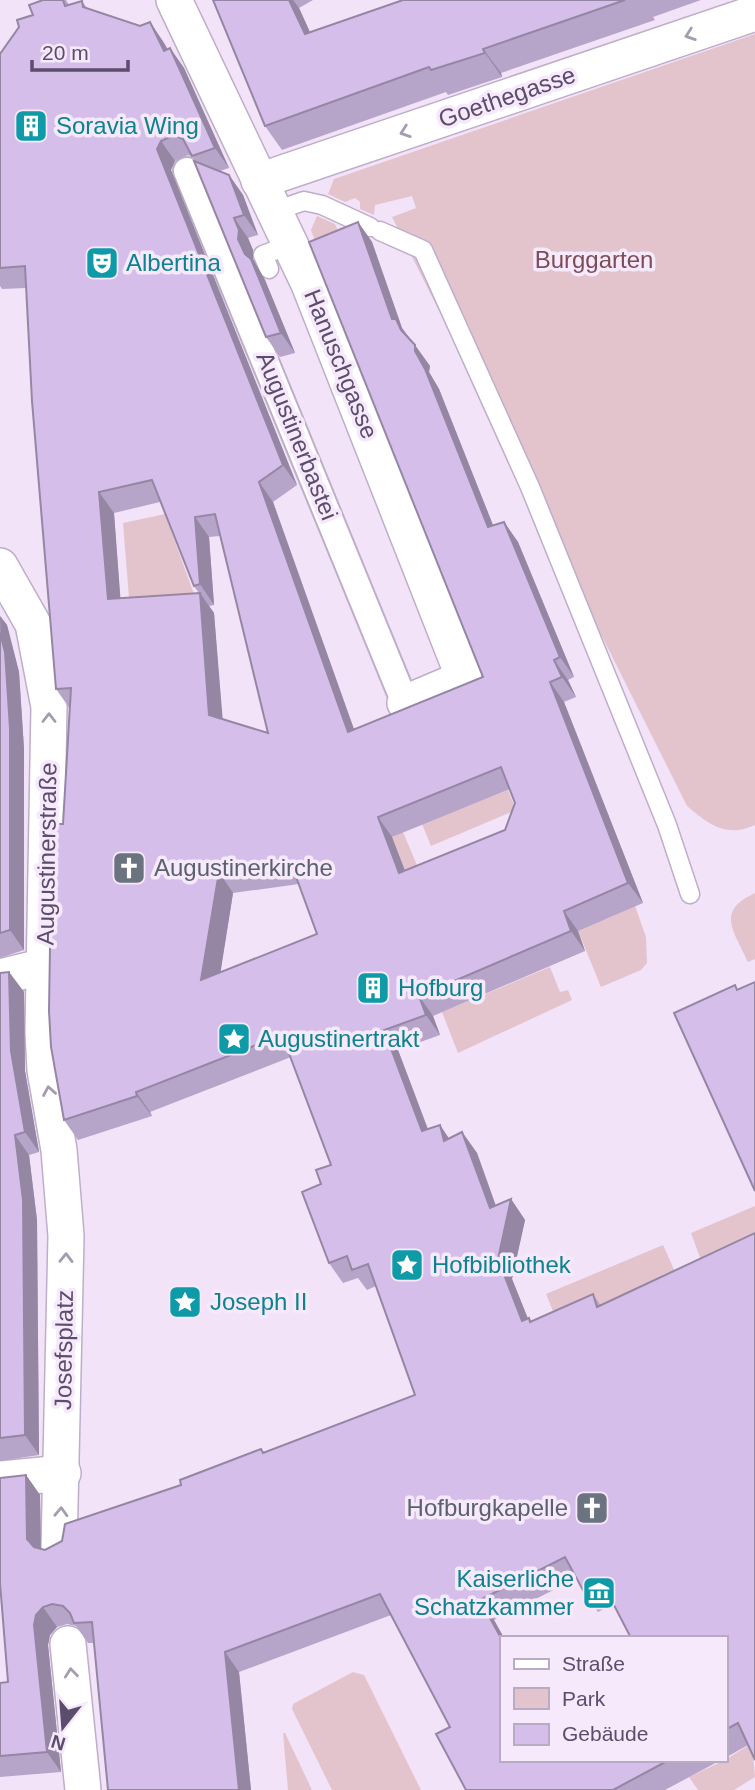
<svg xmlns="http://www.w3.org/2000/svg" width="755" height="1790" font-family="Helvetica,sans-serif">
<rect width="100%" height="100%" fill="#f3e3f8"/>
<!-- green -->
<g fill="#e3c4cd">
<path d="M 755,34 L 755,825 C 727,838 709,825 687,806 L 392,217 L 416,208 L 412,196 L 375,205 L 374,215 L 360,209 L 360,202 L 355,198 L 345,202 L 328,194 L 334,179 Z"/>
<path d="M 317,216 L 335,224 L 338,231 L 322,261 L 311,230 Z"/>
<path d="M 165,514 L 199,608 L 129,598 L 123,523 Z"/>
<path d="M 508,790 L 516,810 L 431,846 L 422,824 Z"/>
<path d="M 403,832 L 424,882 L 414,894 L 392,837 Z"/>
<path d="M 755,893 L 755,959 L 748,962 C 733,929 716,911 755,893 Z"/>
<path d="M 635,906 L 646,937 L 647,963 L 641,970 L 601,987 L 576,926 L 606,919 Z"/>
<path d="M 550,967 L 560,992 L 568,990 L 572,1000 L 458,1053 L 442,1012 Z"/>
<path d="M 755,1206 L 755,1251 L 706,1274 L 691,1233 Z"/>
<path d="M 663,1245 L 681,1285 L 559,1326 L 546,1294 Z"/>
<path d="M 353,1672 L 364,1675 L 421,1790 L 332,1790 L 292,1709 L 293,1704 Z"/>
<path d="M 283,1733 L 285,1733 L 312,1790 L 288,1790 Z"/>
<path d="M 752,1743 L 755,1777 L 734,1790 L 698,1790 L 689,1777 L 725,1760 Z"/>
</g>
<g fill="none" stroke-linecap="round" stroke-linejoin="round">
<defs>
<g id="service">
<path d="M 275,211 L 304,201 L 322,205 L 370,227"/>
<path d="M 380,231 L 423,250 L 530,487 L 667,825 L 690,894"/>
<path d="M 269,269 L 263,255 L 292,244"/>
</g>
<path id="pedestrian" d="M 187,171 L 405,703"/>
<g id="minor">
<path d="M 174,0 L 309,284 L 464,678 L 405,703"/>
<path d="M 259,181 L 755,13"/>
<path d="M 0,566 L 33,624 L 49,707 L 43,1032 L 45,1070 L 59,1150 L 66,1236 L 59,1550"/>
<path d="M 0,977 L 45,966"/>
<path d="M 0,1479 L 63,1473"/>
<path d="M 68,1644 L 83,1790"/>
</g>
</defs>
<!-- service casing -->
<use href="#service" stroke="#beaeca" stroke-width="21"/>
<!-- pedestrian casing -->
<use href="#pedestrian" stroke="#beaeca" stroke-width="30"/>
<!-- minor casing -->
<use href="#minor" stroke="#beaeca" stroke-width="38"/>
<!-- service -->
<use href="#service" stroke="#fff" stroke-width="18"/>
<!-- pedestrian -->
<use href="#pedestrian" stroke="#fff" stroke-width="26"/>
<!-- minor -->
<use href="#minor" stroke="#fff" stroke-width="35"/>
</g>
<!-- wall -->
<g fill="#b7a4c9" fill-rule="evenodd">
<path d="M 43,0 L 66,0 L 69,5 L 82,1 L 87,8 L 140,26 L 150,22 L 168,49 L 170,48 L 184,68 L 229,168 L 220,171 L 229,175 L 243,195 L 258,235 L 248,238 L 253,250 L 253,259 L 265,280 L 295,353 L 280,357 L 266,337 L 194,161 L 196,162 L 193,157 L 188,155 L 175,161 L 171,170 L 297,485 L 273,502 L 354,729 L 483,677 L 309,242 L 358,222 L 372,242 L 402,328 L 430,366 L 429,372 L 439,389 L 493,525 L 504,522 L 518,542 L 574,677 L 568,680 L 576,697 L 564,702 L 643,903 L 578,931 L 585,951 L 433,1016 L 440,1035 L 398,1050 L 428,1129 L 440,1125 L 449,1139 L 462,1132 L 477,1153 L 496,1206 L 511,1199 L 525,1220 L 512,1279 L 528,1319 L 529,1318 L 532,1321 L 593,1294 L 601,1306 L 755,1233 L 755,1760 L 748,1745 L 725,1758 L 725,1638 L 631,1638 L 613,1604 L 598,1612 L 584,1592 L 577,1578 L 494,1620 L 504,1638 L 501,1638 L 501,1760 L 721,1760 L 665,1790 L 466,1790 L 436,1734 L 450,1727 L 391,1615 L 239,1672 L 251,1790 L 108,1790 L 94,1643 L 88,1643 L 76,1626 L 67,1624 L 57,1627 L 50,1635 L 48,1645 L 61,1772 L 0,1777 L 0,1683 L 8,1682 L 0,1583 L 0,1478 L 26,1475 L 40,1495 L 41,1549 L 45,1550 L 62,1541 L 65,1524 L 181,1485 L 180,1480 L 261,1449 L 264,1452 L 415,1395 L 376,1286 L 367,1290 L 358,1278 L 343,1283 L 329,1263 L 302,1192 L 321,1184 L 316,1170 L 331,1165 L 291,1057 L 150,1112 L 152,1116 L 78,1140 L 64,1120 L 51,1047 L 49,1011 L 52,824 L 63,824 L 70,709 L 56,689 L 32,401 L 26,288 L 2,289 L 0,286 L 0,54 L 19,27 L 17,20 L 33,15 L 29,5 ZM 160,502 L 194,586 L 199,593 L 120,598 L 114,513 ZM 220,536 L 268,733 L 222,719 L 214,613 L 209,606 L 214,605 L 209,537 ZM 510,789 L 515,803 L 505,830 L 405,871 L 392,837 ZM 299,884 L 317,934 L 220,973 L 233,893 Z"/>
<path d="M 213,0 L 313,0 L 299,8 L 310,32 L 403,0 L 701,0 L 653,17 L 655,20 L 501,73 L 502,77 L 448,95 L 446,92 L 282,150 L 265,126 Z"/>
<path d="M 0,616 L 7,625 L 19,672 L 24,749 L 24,950 L 0,958 Z"/>
<path d="M 9,972 L 24,992 L 25,1071 L 39,1152 L 29,1155 L 37,1220 L 39,1455 L 0,1461 L 0,973 Z"/>
</g>
<!-- shaded-wall -->
<g fill="#9586a4">
<path d="M 289,0 L 293,0 L 299,8 L 322,59 L 305,34 Z"/>
<path d="M 150,22 L 164,43 L 178,71 L 164,51 Z"/>
<path d="M 170,48 L 184,68 L 229,168 L 215,148 Z"/>
<path d="M 483,49 L 501,73 L 502,77 L 485,53 Z"/>
<path d="M 161,141 L 175,161 L 171,170 L 297,485 L 283,465 L 157,149 Z"/>
<path d="M 229,175 L 243,195 L 258,235 L 244,215 Z"/>
<path d="M 234,218 L 248,238 L 253,250 L 253,259 L 265,280 L 295,353 L 281,333 L 245,254 L 238,239 Z"/>
<path d="M 358,222 L 372,242 L 402,328 L 410,339 L 415,350 L 415,345 L 430,366 L 429,372 L 439,389 L 502,548 L 488,527 L 392,319 Z"/>
<path d="M 259,482 L 273,502 L 362,752 L 348,732 Z"/>
<path d="M 99,492 L 114,513 L 122,619 L 108,599 Z"/>
<path d="M 195,517 L 209,537 L 214,605 L 200,584 Z"/>
<path d="M 504,522 L 518,542 L 574,677 L 560,657 Z"/>
<path d="M 200,593 L 214,613 L 224,735 L 209,715 Z"/>
<path d="M 0,616 L 7,625 L 19,672 L 24,749 L 24,950 L 10,930 Z"/>
<path d="M 554,660 L 568,680 L 576,697 L 562,677 Z"/>
<path d="M 550,682 L 564,702 L 643,903 L 628,883 Z"/>
<path d="M 378,817 L 392,837 L 414,894 L 399,873 Z"/>
<path d="M 219,872 L 233,893 L 216,1001 L 201,980 Z"/>
<path d="M 564,911 L 578,931 L 585,951 L 571,931 Z"/>
<path d="M 9,972 L 24,992 L 25,1071 L 39,1152 L 25,1132 L 11,1051 Z"/>
<path d="M 419,996 L 433,1016 L 440,1035 L 426,1015 Z"/>
<path d="M 384,1030 L 398,1050 L 436,1151 L 422,1131 Z"/>
<path d="M 136,1092 L 150,1112 L 152,1116 L 137,1096 Z"/>
<path d="M 440,1125 L 454,1146 L 444,1141 Z"/>
<path d="M 462,1132 L 477,1153 L 504,1229 L 490,1208 Z"/>
<path d="M 15,1135 L 29,1155 L 37,1220 L 39,1455 L 25,1435 Z"/>
<path d="M 511,1199 L 525,1220 L 512,1279 L 537,1341 L 522,1321 L 498,1259 Z"/>
<path d="M 26,1475 L 40,1495 L 41,1559 L 27,1539 Z"/>
<path d="M 480,1600 L 494,1620 L 504,1638 L 501,1638 Z"/>
<path d="M 43,1607 L 57,1627 L 50,1635 L 48,1645 L 61,1772 L 47,1752 L 34,1625 L 36,1615 Z"/>
<path d="M 225,1652 L 239,1672 L 251,1790 L 239,1790 Z"/>
</g>
<!-- building -->
<g fill="#d5bfea" stroke="#9586a4" stroke-width="2" fill-rule="evenodd">
<path d="M 43,0 L 63,0 L 65,6 L 82,1 L 83,7 L 140,26 L 150,22 L 164,51 L 170,48 L 215,148 L 192,156 L 183,139 L 174,135 L 161,141 L 157,149 L 283,465 L 259,482 L 348,732 L 483,677 L 309,242 L 358,222 L 392,319 L 396,319 L 401,330 L 415,345 L 415,351 L 425,369 L 488,527 L 504,522 L 560,657 L 554,660 L 562,677 L 550,682 L 628,883 L 564,911 L 571,931 L 419,996 L 426,1015 L 384,1030 L 422,1131 L 440,1125 L 444,1141 L 462,1132 L 490,1208 L 511,1199 L 498,1259 L 522,1321 L 529,1318 L 530,1322 L 593,1294 L 597,1307 L 755,1233 L 755,1760 L 738,1723 L 725,1730 L 725,1638 L 631,1638 L 602,1582 L 584,1592 L 565,1557 L 480,1600 L 501,1638 L 501,1760 L 669,1760 L 613,1790 L 466,1790 L 436,1734 L 450,1727 L 380,1594 L 225,1652 L 239,1790 L 108,1790 L 92,1622 L 74,1623 L 70,1613 L 63,1606 L 52,1604 L 43,1607 L 36,1615 L 34,1625 L 47,1752 L 0,1756 L 0,1683 L 8,1682 L 0,1583 L 0,1478 L 26,1475 L 27,1539 L 34,1547 L 45,1550 L 62,1541 L 65,1524 L 181,1485 L 180,1480 L 261,1449 L 263,1453 L 415,1395 L 368,1264 L 352,1270 L 347,1256 L 329,1263 L 302,1192 L 321,1184 L 316,1170 L 331,1165 L 282,1035 L 136,1092 L 137,1096 L 64,1120 L 51,1047 L 49,1011 L 52,824 L 63,824 L 71,688 L 56,689 L 32,401 L 25,266 L 0,268 L 0,54 L 19,27 L 17,20 L 33,15 L 29,5 ZM 152,480 L 194,586 L 200,584 L 195,517 L 215,514 L 268,733 L 209,715 L 200,593 L 108,599 L 99,492 ZM 501,767 L 515,803 L 505,830 L 399,873 L 378,817 ZM 291,863 L 317,934 L 201,980 L 219,872 Z"/>
<path d="M 213,0 L 289,0 L 305,34 L 403,0 L 625,0 L 483,49 L 485,53 L 431,70 L 429,67 L 265,126 Z"/>
<path d="M 194,161 L 229,175 L 244,215 L 234,218 L 239,230 L 238,239 L 245,254 L 251,259 L 281,333 L 266,337 Z"/>
<path d="M 0,633 L 5,652 L 10,728 L 10,930 L 0,933 Z"/>
<path d="M 9,972 L 11,1051 L 25,1132 L 15,1135 L 23,1200 L 25,1435 L 0,1438 L 0,973 Z"/>
<path d="M 755,982 L 755,1191 L 674,1013 L 735,985 L 737,990 Z"/>
</g>
<!-- one-way arrows -->
<defs><path id="oneway-chevron" d="M-2-3.5L2.5 0L-2 3.5" fill="none" stroke-width="1.6" stroke-linecap="round" stroke-linejoin="round" transform="scale(1.75)"/></defs>
<g stroke="#a59daf">
<use href="#oneway-chevron" transform="translate(690 35) rotate(161)"/>
<use href="#oneway-chevron" transform="translate(405 132) rotate(161)"/>
<use href="#oneway-chevron" transform="translate(49 718) rotate(-90)"/>
<use href="#oneway-chevron" transform="translate(49 1091) rotate(-100)"/>
<use href="#oneway-chevron" transform="translate(66 1258) rotate(-89)"/>
<use href="#oneway-chevron" transform="translate(61 1512) rotate(-88)"/>
<use href="#oneway-chevron" transform="translate(71 1673) rotate(-96)"/>
</g>
<!-- icons -->
<defs>
<symbol id="building-square" viewBox="-11 -11 22 22"><rect x="-9" y="-9" width="18" height="18" rx="4" fill="#0f9aa8" stroke="#f7e9fc"/><path d="M-4-6H4V6H1V3H-1V6H-4ZM-2.5-4.3h1.7v1.8h-1.7ZM.8-4.3h1.7v1.8H.8ZM-2.5-1h1.7V.8h-1.7ZM.8-1h1.7V.8H.8Z" fill="#fff"/></symbol>
<symbol id="theatre-square" viewBox="-11 -11 22 22"><rect x="-9" y="-9" width="18" height="18" rx="4" fill="#0f9aa8" stroke="#f7e9fc"/><path d="M-5-5.5Q0-4 5-5.5V0Q5 5 0 6Q-5 5-5 0ZM-3.3-2.5H-1v1.5H-3.3ZM1-2.5H3.3v1.5H1ZM-2.8 1Q0 5.5 2.8 1Z" fill="#fff"/></symbol>
<symbol id="church-square" viewBox="-11 -11 22 22"><rect x="-9" y="-9" width="18" height="18" rx="4" fill="#6b7280" stroke="#f7e9fc"/><path d="M-1.2-6h2.4v3.5h3.3v2.4h-3.3V6h-2.4V-.1h-3.3v-2.4h3.3Z" fill="#fff"/></symbol>
<symbol id="sight-square" viewBox="-11 -11 22 22"><rect x="-9" y="-9" width="18" height="18" rx="4" fill="#0f9aa8" stroke="#f7e9fc"/><path d="M0-6L1.8-2.2L6-1.7L2.9 1.2L3.7 5.4L0 3.3L-3.7 5.4L-2.9 1.2L-6-1.7L-1.8-2.2Z" fill="#fff"/></symbol>
<symbol id="museum-square" viewBox="-11 -11 22 22"><rect x="-9" y="-9" width="18" height="18" rx="4" fill="#0f9aa8" stroke="#f7e9fc"/><path d="M0-6L6-3V-2H-6V-3ZM-5-1h2V3h-2ZM-1-1h2V3h-2ZM3-1h2V3H3ZM-6 4H6V6H-6Z" fill="#fff"/></symbol>
</defs>
<g fill-rule="evenodd">
<use href="#building-square" x="12" y="107" width="38" height="38"/>
<use href="#theatre-square" x="83" y="244" width="38" height="38"/>
<use href="#church-square" x="110" y="849" width="38" height="38"/>
<use href="#building-square" x="354" y="969" width="38" height="38"/>
<use href="#sight-square" x="215" y="1020" width="38" height="38"/>
<use href="#sight-square" x="388" y="1246" width="38" height="38"/>
<use href="#sight-square" x="166" y="1283" width="38" height="38"/>
<use href="#church-square" x="573" y="1489" width="38" height="38"/>
<use href="#museum-square" x="580" y="1574" width="38" height="38"/>
</g>
<g text-anchor="middle" stroke-width="7" stroke-linejoin="round" paint-order="stroke">
<!-- street labels -->
<g font-size="24" fill="#5c4d6d" stroke="#f7e9fc">
<text transform="translate(507 97) rotate(-19)" y="8">Goethegasse</text>
<text transform="translate(341 364) rotate(68)" y="8">Hanuschgasse</text>
<text transform="translate(297 436) rotate(68)" y="8">Augustinerbastei</text>
<text transform="translate(47 854) rotate(-89)" y="8">Augustinerstraße</text>
<text transform="translate(64 1350) rotate(-89)" y="8">Josefsplatz</text>
</g>
<!-- culture labels -->
<g font-size="24" fill="#0d838f" stroke="#f7e9fc" text-anchor="start">
<text x="56" y="134">Soravia Wing</text>
<text x="126" y="271">Albertina</text>
<text x="398" y="996">Hofburg</text>
<text x="258" y="1047">Augustinertrakt</text>
<text x="432" y="1273">Hofbibliothek</text>
<text x="210" y="1310">Joseph II</text>
<text x="574" y="1587" text-anchor="end">Kaiserliche<tspan x="574" dy="28">Schatzkammer</tspan></text>
</g>
<!-- park labels -->
<g font-size="24" fill="#7c4d55" stroke="#f7e9fc">
<text x="594" y="268">Burggarten</text>
</g>
<!-- worship labels -->
<g font-size="24" fill="#5b616d" stroke="#f7e9fc" text-anchor="start">
<text x="154" y="876">Augustinerkirche</text>
<text x="568" y="1516" text-anchor="end">Hofburgkapelle</text>
</g>
</g>
<!-- legend -->
<rect x="500" y="1636" width="228" height="126" fill="#f7e9fc" stroke="#b9abc3" stroke-width="2"/>
<rect x="514" y="1659" width="35" height="10" fill="#ffffff" stroke="#b9abc3" stroke-width="2"/>
<text x="562" y="1671" font-size="21" fill="#5c4d6d">Straße</text>
<rect x="514" y="1688" width="35" height="21" fill="#e3c4cd" stroke="#b9abc3" stroke-width="2"/>
<text x="562" y="1706" font-size="21" fill="#5c4d6d">Park</text>
<rect x="514" y="1724" width="35" height="21" fill="#d5bfea" stroke="#b9abc3" stroke-width="2"/>
<text x="562" y="1741" font-size="21" fill="#5c4d6d">Gebäude</text>
<!-- north arrow -->
<g transform="translate(63 1727) rotate(197)" stroke="#f7e9fc" stroke-width="5" paint-order="stroke">
<path d="M0-5L12 26L0 18L-12 26Z" fill="#5c4d6d"/>
<text y="-10" font-size="19" font-weight="bold" text-anchor="middle" fill="#5c4d6d">N</text>
</g>
<!-- scale -->
<path d="M32 60v10h96v-10" fill="none" stroke="#5c4d6d" stroke-width="3.5"/>
<text x="42" y="60" font-size="21" fill="#5c4d6d" stroke="#f7e9fc" stroke-width="5" paint-order="stroke">20 m</text>
</svg>
